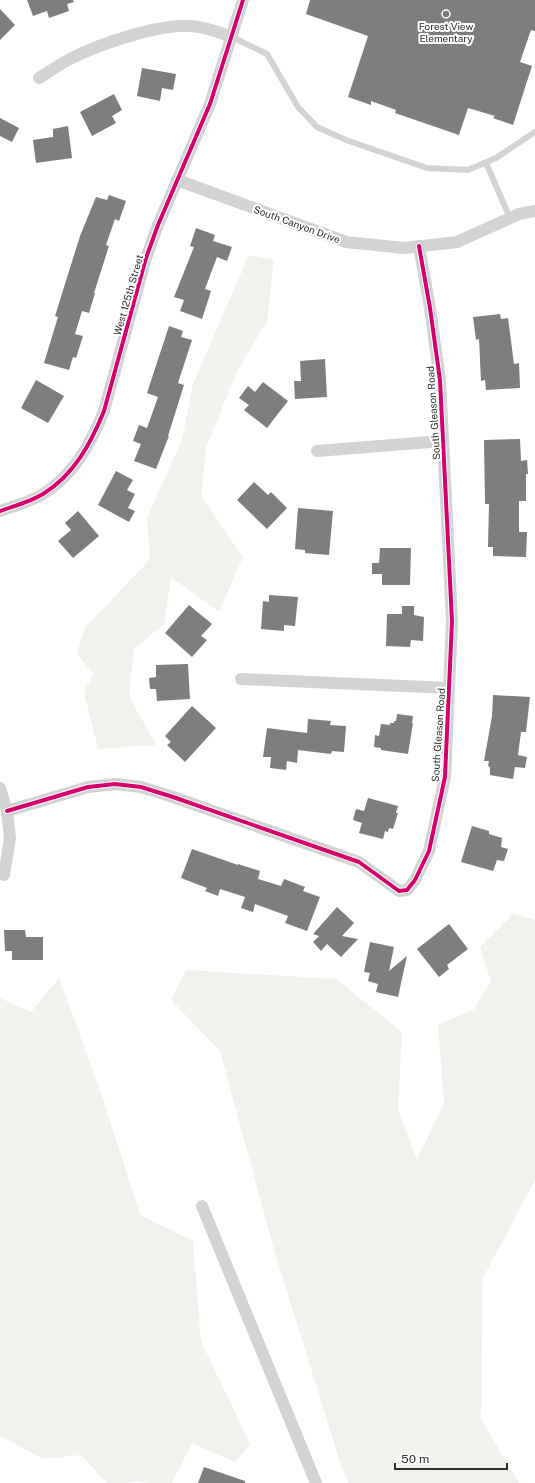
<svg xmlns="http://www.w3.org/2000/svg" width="535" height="1483" font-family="'Public Sans',sans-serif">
<rect width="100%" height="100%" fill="#fff"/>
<!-- green -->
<g fill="#f0f3ec">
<path d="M 249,255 L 274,260 L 267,321 L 237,371 L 206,448 L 201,496 L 243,557 L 219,612 L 171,577 L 164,625 L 134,648 L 129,696 L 156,745 L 98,749 L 84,692 L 93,674 L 77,653 L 85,628 L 150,559 L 147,518 L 182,440 L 193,384 Z"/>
<path d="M 513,914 L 535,920 L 535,1180 L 483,1278 L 481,1419 L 519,1483 L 348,1483 L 341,1465 L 274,1250 L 220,1051 L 171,1000 L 186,970 L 336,979 L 402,1032 L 398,1110 L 417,1160 L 444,1103 L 438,1025 L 473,1010 L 491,982 L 480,947 Z"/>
<path d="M 59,978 L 101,1093 L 140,1215 L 193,1241 L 201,1341 L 250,1444 L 235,1462 L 192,1443 L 172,1483 L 146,1483 L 138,1481 L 126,1483 L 107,1483 L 81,1455 L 43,1459 L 3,1437 L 0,1438 L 0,998 L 31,1012 Z"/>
</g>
<!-- building -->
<g fill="#7e7e7e">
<path d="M 27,0 L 73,0 L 74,2 L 67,4 L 69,11 L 49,18 L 47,11 L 33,16 Z"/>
<path d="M 310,0 L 535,0 L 535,31 L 531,30 L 520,62 L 532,66 L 513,125 L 493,118 L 495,116 L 468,108 L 459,135 L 395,113 L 396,110 L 371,101 L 371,105 L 348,97 L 368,36 L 306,14 Z"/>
<path d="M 0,9 L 15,25 L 0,40 Z"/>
<path d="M 142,68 L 176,74 L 173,90 L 162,88 L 160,101 L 137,96 Z"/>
<path d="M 114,94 L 122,110 L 112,116 L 116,123 L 92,136 L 80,112 Z"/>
<path d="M 0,118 L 19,128 L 12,142 L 0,136 Z"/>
<path d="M 68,126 L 72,158 L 36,163 L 33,140 L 53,137 L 53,129 Z"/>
<path d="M 109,195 L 126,201 L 119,221 L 115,219 L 106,245 L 109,246 L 94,293 L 95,293 L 89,313 L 82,311 L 75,334 L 83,336 L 76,358 L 73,357 L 69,370 L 44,363 L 58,317 L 55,316 L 80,236 L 96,197 L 107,200 Z"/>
<path d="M 196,228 L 215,235 L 213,241 L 232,247 L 227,261 L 217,257 L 205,289 L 211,291 L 202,319 L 180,311 L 184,300 L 174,297 L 194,247 L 190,246 Z"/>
<path d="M 500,314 L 501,319 L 508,318 L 514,364 L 519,363 L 520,388 L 486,390 L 485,380 L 481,381 L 479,339 L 476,340 L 473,317 Z"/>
<path d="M 169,326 L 183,331 L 181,337 L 192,340 L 178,383 L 184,385 L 168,436 L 169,436 L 156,469 L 134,461 L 141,444 L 133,441 L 139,425 L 147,428 L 158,397 L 147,393 Z"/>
<path d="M 325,359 L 327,397 L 295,399 L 294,381 L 301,381 L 300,361 Z"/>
<path d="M 36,380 L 64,396 L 48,423 L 21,408 Z"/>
<path d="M 263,382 L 288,401 L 267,428 L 244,410 L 249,405 L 239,398 L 248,386 L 255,392 Z"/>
<path d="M 520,439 L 521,461 L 527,460 L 528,474 L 526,474 L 526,501 L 519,501 L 519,532 L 527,532 L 526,557 L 493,556 L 493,547 L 488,547 L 489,504 L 485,504 L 484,440 Z"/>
<path d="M 116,471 L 133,480 L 127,490 L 135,494 L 128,508 L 135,511 L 129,522 L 98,505 Z"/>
<path d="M 254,482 L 268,495 L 271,492 L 287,508 L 267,529 L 237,500 Z"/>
<path d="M 298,508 L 333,511 L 329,555 L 305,553 L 305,550 L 295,549 Z"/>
<path d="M 78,511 L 99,536 L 73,558 L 58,541 L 71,530 L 65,523 Z"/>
<path d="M 380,548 L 411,548 L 410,585 L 382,585 L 382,574 L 372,574 L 372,563 L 379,563 Z"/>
<path d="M 269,595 L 298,597 L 295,626 L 284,625 L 284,631 L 261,629 L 263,601 L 269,602 Z"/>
<path d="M 189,605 L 212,624 L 201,636 L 207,640 L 192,657 L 165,633 Z"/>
<path d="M 402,606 L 414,606 L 414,615 L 424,617 L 423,641 L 411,640 L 410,647 L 386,646 L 387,614 L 402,614 Z"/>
<path d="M 188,664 L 190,699 L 157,701 L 156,689 L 150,689 L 149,678 L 156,677 L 156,665 Z"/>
<path d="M 493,695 L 530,697 L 526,732 L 521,732 L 518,755 L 527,757 L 525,768 L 515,767 L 513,779 L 490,775 L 490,767 L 488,766 L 489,761 L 484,761 L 492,716 Z"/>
<path d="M 192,706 L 216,728 L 185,762 L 167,745 L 171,742 L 165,736 Z"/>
<path d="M 397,714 L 413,716 L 412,723 L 413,723 L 408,754 L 381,750 L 381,748 L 374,747 L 375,735 L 379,736 L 381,724 L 390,725 L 390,723 L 394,723 L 394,721 L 396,721 Z"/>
<path d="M 308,719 L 331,721 L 330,725 L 346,726 L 344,752 L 332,751 L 331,754 L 298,750 L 297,763 L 287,761 L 286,770 L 270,768 L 271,757 L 263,757 L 267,728 L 307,733 Z"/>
<path d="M 368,798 L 398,806 L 396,813 L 398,813 L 393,829 L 389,828 L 388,832 L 385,831 L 383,839 L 359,833 L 362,823 L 353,820 L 356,809 L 364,811 Z"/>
<path d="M 472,826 L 489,831 L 489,834 L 502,838 L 501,847 L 508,849 L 504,861 L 497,860 L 493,871 L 461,862 Z"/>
<path d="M 192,849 L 238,865 L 238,864 L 260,871 L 258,879 L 281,886 L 284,879 L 305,887 L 303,891 L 320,897 L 307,931 L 285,923 L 288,916 L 255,904 L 253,912 L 241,908 L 245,897 L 220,889 L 218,896 L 205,891 L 207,888 L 181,878 Z"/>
<path d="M 337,907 L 354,923 L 342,936 L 358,939 L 341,957 L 327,944 L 321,951 L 313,942 L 319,936 L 313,934 Z"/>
<path d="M 449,924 L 468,949 L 447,965 L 449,969 L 439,977 L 417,949 Z"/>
<path d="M 4,930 L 25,930 L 26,937 L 43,937 L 43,960 L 12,960 L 12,951 L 5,951 Z"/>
<path d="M 370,942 L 394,947 L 389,971 L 407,956 L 398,997 L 376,992 L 378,984 L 368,981 L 370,973 L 364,972 Z"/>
<path d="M 204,1467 L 245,1481 L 245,1483 L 198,1483 Z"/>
</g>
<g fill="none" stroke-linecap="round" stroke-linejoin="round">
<!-- service -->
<g stroke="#d3d3d3" stroke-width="6">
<path d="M 232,37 L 267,54 L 298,107 L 317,127 L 346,140 L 427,168 L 468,170 L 496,158 L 535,132"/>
<path d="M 486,163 L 510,218"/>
</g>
<!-- minor -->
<g stroke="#d3d3d3" stroke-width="12">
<path d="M 39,78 C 49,72 60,64 70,59 C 99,44 158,24 191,26 C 205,27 219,32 232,37"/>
<path d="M 177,180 L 346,242 L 404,248 L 457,242 L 519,214 L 535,211"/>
<path d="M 317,451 L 443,441"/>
<path d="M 0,511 C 14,506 30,502 43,494 C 74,475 91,443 104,411 L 146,258 L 158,225 L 210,104 L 243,0"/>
<path d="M 241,679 L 449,688"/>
<path d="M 0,788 L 7,811 L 10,838 L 4,875"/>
<path d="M 7,811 L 88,787 L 115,784 L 141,787 L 173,797 L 359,862 L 399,891 L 407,890 L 415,880 L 429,851 L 445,777 L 452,621 L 440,380 L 430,308 L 419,246"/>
<path d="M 202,1206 L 316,1483"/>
</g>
<defs>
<g id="cycleway">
<path d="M 0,511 C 14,506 30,502 43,494 C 74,475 91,443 104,411 L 146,258 L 158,225 L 210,104 L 243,0"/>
<path d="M 7,811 L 88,787 L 115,784 L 141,787 L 173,797 L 359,862 L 399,891 L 407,890 L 415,880 L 429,851 L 445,777 L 452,621 L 440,380 L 430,308 L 419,246"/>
</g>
</defs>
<!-- cycleway casing -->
<use href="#cycleway" stroke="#fff" stroke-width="6"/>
<!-- cycleway -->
<use href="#cycleway" stroke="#d6006c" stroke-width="4"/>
</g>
<!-- markers -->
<circle fill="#777" stroke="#fff" stroke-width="1.5" cx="446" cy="14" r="4"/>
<g text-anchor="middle" stroke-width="4" stroke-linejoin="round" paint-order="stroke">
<!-- poi labels -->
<g font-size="10" fill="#2e2e2e" stroke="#fff">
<text x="446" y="30">Forest View<tspan x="446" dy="12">Elementary</tspan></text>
</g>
<!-- street labels -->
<g font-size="10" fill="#2e2e2e" stroke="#fff">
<text transform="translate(297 224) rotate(20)" y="4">South Canyon Drive</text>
<text transform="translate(128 295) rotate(-74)" y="4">West 125th Street</text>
<text transform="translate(433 413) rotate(-94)" y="4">South Gleason Road</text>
<text transform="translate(438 735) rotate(-86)" y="4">South Gleason Road</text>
</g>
</g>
<!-- scale -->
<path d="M395 1463v6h112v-6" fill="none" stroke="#2e2e2e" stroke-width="2"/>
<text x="401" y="1463" font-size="12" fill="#2e2e2e" stroke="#ffffff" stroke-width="3" paint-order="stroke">50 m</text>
</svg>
